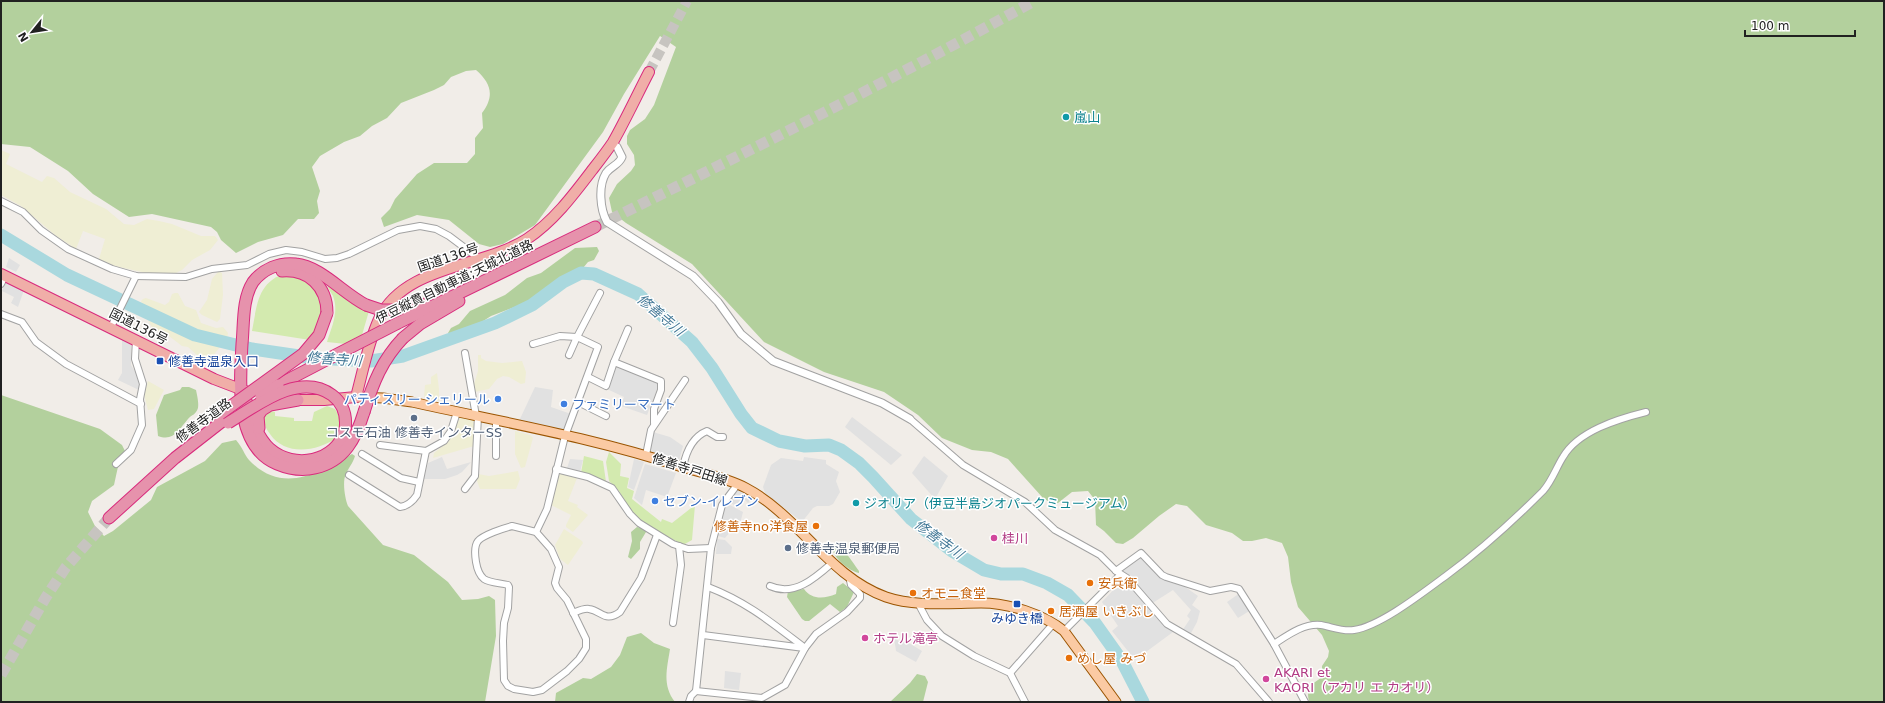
<svg xmlns="http://www.w3.org/2000/svg" width="1885" height="703" font-family="'DejaVu Sans','Noto Sans JP',sans-serif">
<rect width="100%" height="100%" fill="#f1ede8"/>
<!-- farmland -->
<g fill="#efeed4">
<path d="M 1,150 L 10,154 L 6,164 L 42,182 L 47,176 L 54,178 L 70,192 L 106,209 L 124,224 L 134,225 L 147,219 L 159,221 L 172,224 L 201,236 L 215,236 L 218,240 L 210,250 L 192,260 L 182,270 L 174,274 L 146,273 L 115,266 L 99,259 L 105,239 L 83,231 L 76,249 L 55,235 L 21,206 L 1,195 Z"/>
<path d="M 218,272 L 220,272 L 222,273 L 223,295 L 220,319 L 217,322 L 202,315 L 199,312 L 207,300 L 212,279 Z"/>
<path d="M 175,293 L 178,293 L 185,306 L 196,310 L 201,323 L 216,328 L 223,327 L 228,333 L 227,338 L 212,357 L 207,359 L 197,355 L 188,347 L 182,346 L 169,336 L 154,330 L 150,324 L 141,301 L 143,299 L 146,298 L 165,305 L 169,302 L 172,294 Z"/>
<path d="M 478,355 L 481,355 L 481,358 L 486,361 L 502,363 L 522,361 L 526,372 L 525,383 L 521,384 L 509,377 L 503,376 L 497,379 L 489,389 L 475,392 L 474,384 L 478,371 Z"/>
<path d="M 437,373 L 439,389 L 439,401 L 424,397 L 425,385 L 431,384 L 431,377 Z"/>
<path d="M 148,381 L 164,390 L 154,409 L 148,410 L 144,395 Z"/>
<path d="M 460,417 L 476,420 L 474,446 L 433,458 L 434,453 L 449,441 Z"/>
<path d="M 515,431 L 530,435 L 533,438 L 525,467 L 521,468 L 515,454 Z"/>
<path d="M 518,471 L 520,479 L 516,489 L 480,489 L 477,481 L 478,474 L 489,476 Z"/>
<path d="M 558,472 L 577,478 L 568,501 L 578,505 L 577,507 L 588,515 L 573,532 L 566,527 L 566,525 L 571,515 L 551,505 Z"/>
<path d="M 564,529 L 582,541 L 583,543 L 568,565 L 560,559 L 555,545 Z"/>
</g>
<!-- grass -->
<g fill="#d3eaaf">
<path d="M 283,274 C 289,275 296,275 302,277 C 320,285 327,313 318,330 C 316,333 312,337 310,340 L 252,331 C 257,306 257,284 283,274 Z"/>
<path d="M 327,284 L 357,307 L 369,311 L 362,335 L 346,344 L 327,342 C 332,326 339,312 333,296 C 331,292 328,289 327,284 Z"/>
<path d="M 327,406 L 335,409 L 342,422 L 337,438 C 317,451 286,457 270,434 C 266,429 264,424 264,417 L 270,411 L 275,412 L 275,416 L 294,418 L 294,421 L 312,421 L 314,412 Z"/>
<path d="M 609,452 L 621,464 L 620,476 L 629,478 L 627,488 L 634,491 L 632,499 L 661,522 L 662,519 L 672,523 L 695,505 L 692,540 L 683,545 L 640,521 L 629,508 L 619,491 L 609,481 L 606,462 Z"/>
<path d="M 584,456 L 603,461 L 606,482 L 581,473 Z"/>
</g>
<!-- forest -->
<g fill="#b3d09d">
<path d="M 1,1 L 1884,1 L 1884,702 L 1309,702 C 1306,686 1310,686 1322,677 L 1322,666 L 1328,657 L 1329,651 L 1322,635 L 1298,607 L 1291,582 L 1288,557 L 1282,543 L 1266,538 L 1252,541 L 1243,541 L 1232,533 L 1206,525 L 1187,506 L 1176,504 L 1159,516 L 1133,538 L 1123,544 L 1116,543 L 1104,531 L 1096,525 L 1095,500 L 1088,491 L 1072,492 L 1058,503 L 1051,503 L 1043,498 L 1008,459 L 991,452 L 972,450 L 942,438 L 918,415 L 884,392 L 824,372 L 764,342 L 692,264 L 626,223 L 612,212 L 609,198 L 617,184 L 631,171 L 635,165 L 634,155 L 627,144 L 627,136 L 630,130 L 645,119 L 654,105 L 676,47 L 660,36 L 624,94 L 603,132 L 535,225 L 503,244 L 490,247 L 479,244 L 449,220 L 417,215 L 384,227 L 381,218 L 390,209 L 395,199 L 417,174 L 434,163 L 467,163 L 475,154 L 475,138 L 483,128 L 482,113 C 495,96 491,83 476,70 L 466,71 L 451,77 L 444,85 L 434,90 L 401,103 L 387,118 L 372,126 L 360,136 L 344,142 L 320,156 L 312,167 L 320,191 L 317,201 L 319,213 L 314,219 L 298,219 L 283,235 L 258,242 L 236,253 L 221,240 L 217,232 L 211,227 L 152,214 L 129,217 L 93,194 L 68,171 L 30,147 L 1,144 Z"/>
<path d="M 597,247 L 599,251 L 594,260 L 588,262 L 583,268 L 556,283 L 536,299 L 491,316 L 474,327 L 458,330 L 451,335 L 448,333 L 451,328 L 459,324 L 470,311 L 505,295 L 527,278 L 541,273 L 575,248 Z"/>
<path d="M 182,387 L 189,387 L 196,390 C 197,395 199,403 198,408 C 196,415 191,415 188,419 C 179,429 174,442 158,436 L 156,415 L 164,395 L 180,390 Z"/>
<path d="M 1,395 L 100,429 L 122,445 L 125,451 L 119,462 L 114,485 L 92,501 L 88,512 L 95,526 L 104,536 L 113,531 L 151,500 L 157,487 L 205,461 L 222,443 L 236,440 C 243,448 244,454 249,460 C 282,495 319,473 352,454 L 355,456 C 353,463 349,467 346,474 C 342,481 345,499 348,506 L 383,545 L 414,555 L 448,582 L 462,600 L 478,599 L 489,596 L 495,600 L 496,636 L 485,702 L 1,702 Z"/>
<path d="M 637,527 L 645,529 L 646,532 L 640,542 L 640,549 L 631,559 L 628,557 L 632,541 L 631,532 Z"/>
<path d="M 836,544 C 843,547 854,564 859,571 L 859,573 C 849,571 833,558 832,547 Z"/>
<path d="M 843,583 L 854,592 L 847,607 L 840,612 L 830,604 L 809,621 L 805,621 L 802,619 L 787,597 L 788,591 L 804,589 C 812,600 824,599 836,594 L 837,587 Z"/>
<path d="M 641,633 L 654,643 L 670,649 C 667,669 662,685 675,702 L 555,702 L 556,693 L 583,678 L 591,679 L 611,667 L 620,655 L 627,637 Z"/>
<path d="M 917,674 L 925,676 L 928,682 L 923,702 L 890,702 L 910,683 Z"/>
</g>
<!-- parking -->
<g fill="#e1e1e1">
<path d="M 9,258 L 20,265 L 16,272 L 6,267 Z"/>
<path d="M 6,281 L 24,290 L 18,307 L 11,303 L 14,297 L 2,291 Z"/>
<path d="M 122,340 L 131,344 L 131,365 L 140,379 L 139,390 L 118,380 L 122,373 Z"/>
<path d="M 615,365 L 659,384 L 647,415 L 621,406 L 624,397 L 607,389 Z"/>
<path d="M 535,387 L 553,390 L 551,407 L 571,414 L 565,431 L 519,421 Z"/>
<path d="M 852,417 L 902,455 L 891,465 L 845,427 Z"/>
<path d="M 653,432 L 670,437 L 683,446 L 679,461 L 652,453 L 650,442 Z"/>
<path d="M 924,456 L 948,476 L 935,499 L 912,473 Z"/>
<path d="M 442,457 L 447,469 L 471,462 L 462,472 L 457,475 L 445,479 L 424,479 L 428,463 Z"/>
<path d="M 804,457 L 826,460 L 826,464 L 839,472 L 836,481 L 840,492 L 833,504 L 829,506 L 817,506 L 813,508 L 802,522 L 765,493 L 763,487 L 771,465 L 781,458 L 803,461 Z"/>
<path d="M 570,459 L 583,460 L 580,472 L 567,468 Z"/>
<path d="M 634,459 L 644,462 L 634,490 L 628,487 Z"/>
<path d="M 645,464 L 676,473 L 667,497 L 646,490 L 642,505 L 634,498 Z"/>
<path d="M 739,490 L 752,498 L 748,503 L 744,499 L 737,507 L 728,501 Z"/>
<path d="M 726,503 L 743,512 L 738,532 L 731,531 L 725,538 L 718,536 Z"/>
<path d="M 717,539 L 725,540 L 732,547 L 731,554 L 716,554 Z"/>
<path d="M 1139,557 L 1143,558 L 1161,578 L 1184,586 L 1198,596 L 1192,605 L 1200,611 L 1197,622 L 1190,635 L 1182,631 L 1190,619 L 1187,616 L 1191,610 L 1173,590 L 1151,604 L 1122,571 Z"/>
<path d="M 1125,580 L 1166,627 L 1173,632 L 1135,660 L 1112,631 L 1118,626 L 1102,602 L 1120,583 Z"/>
<path d="M 1240,593 L 1251,610 L 1238,618 L 1227,602 Z"/>
<path d="M 894,638 L 902,643 L 904,640 L 922,651 L 916,662 L 896,651 Z"/>
<path d="M 725,671 L 741,673 L 739,690 L 724,688 Z"/>
</g>
<g fill="none" stroke-linecap="round" stroke-linejoin="round">
<!-- river -->
<path stroke="#a9d8de" stroke-width="13" d="M 1,235 L 67,275 L 195,335 L 252,349 L 313,358 L 371,361 L 403,356 L 495,323 L 532,305 L 563,282 L 581,273 L 594,274 L 638,294 L 692,342 L 712,368 L 741,414 L 752,428 L 779,441 L 805,446 L 829,445 L 841,450 L 859,463 L 873,477 L 911,519 L 952,551 L 984,570 L 1001,574 L 1023,574 L 1047,583 L 1068,595 L 1095,623 L 1122,661 L 1143,702"/>
<!-- trunk-tunnel -->
<path stroke="#c7c4c0" stroke-width="10" stroke-dasharray="10 5" stroke-linecap="butt" d="M 649,72 L 687,1"/>
<!-- motorway-tunnel -->
<g stroke="#c7c4c0" stroke-width="11" stroke-dasharray="11 5.5" stroke-linecap="butt">
<path d="M 595,227 C 743,154 890,81 1034,1"/>
<path d="M 1,675 L 46,597 L 66,567 L 109,518"/>
</g>
<defs>
<g id="minor">
<path d="M 1,201 L 23,212 L 41,230 L 68,249 L 112,269 L 136,276 L 186,277 L 212,269 L 247,265 L 269,254 L 286,250 L 302,252 L 325,259 L 337,258 L 349,254 L 398,230 L 420,226 L 436,229 L 449,236 L 481,260"/>
<path d="M 1,284 L 5,276"/>
<path d="M 1,314 L 22,322 L 36,342 L 66,364 L 141,404"/>
<path d="M 111,327 L 136,276"/>
<path d="M 533,344 L 560,336 L 577,337 L 569,355"/>
<path d="M 465,353 L 476,416"/>
<path d="M 614,362 L 628,329"/>
<path d="M 588,377 L 606,386 L 614,362 L 661,381 L 661,390 L 654,409 L 654,423"/>
<path d="M 578,402 L 606,416"/>
<path d="M 910,419 L 963,465 L 1025,502 L 1055,530 L 1100,555 L 1116,571 L 1141,553 L 1162,575 L 1166,577 L 1210,591 L 1231,587 L 1239,589 L 1274,644 L 1305,702"/>
<path d="M 380,445 L 426,451"/>
<path d="M 362,454 L 401,478 L 419,482"/>
<path d="M 646,455 L 651,430 L 685,380"/>
<path d="M 496,456 L 496,420"/>
<path d="M 116,464 L 131,450 L 142,425 L 140,399 L 143,384 L 135,359 L 136,339"/>
<path d="M 683,467 C 686,452 692,437 707,431 L 717,437 L 723,437"/>
<path d="M 556,469 L 588,477 L 612,488 L 630,514 L 639,523 L 673,544 L 688,549 L 711,548"/>
<path d="M 349,475 L 400,507 C 408,506 413,501 417,495 L 426,451 L 444,441 L 451,431 L 457,412"/>
<path d="M 465,489 L 475,476 L 478,416"/>
<path d="M 512,526 L 536,532 L 551,549 L 559,567 L 555,583 L 557,588 L 567,600 L 586,639 L 586,648 L 579,659 L 567,671 L 542,690 L 533,692 L 514,689 L 508,686 L 504,680 L 503,641 L 504,623 L 508,608 L 509,587 L 508,585 C 501,583 490,583 484,579 C 479,575 477,568 476,562 C 475,556 474,546 478,541 C 483,535 504,528 512,526 Z"/>
<path d="M 536,532 L 547,509 L 565,436 L 598,347 L 577,337 L 600,293"/>
<path d="M 1116,571 L 1127,578 L 1167,624 L 1236,664 L 1269,702"/>
<path d="M 770,586 C 794,597 815,578 832,563"/>
<path d="M 708,587 C 747,602 772,623 805,648"/>
<path d="M 918,603 L 927,620 L 942,636 L 974,656 L 1010,673 L 1025,702"/>
<path d="M 573,613 C 578,611 584,608 589,609 C 602,611 605,623 620,612 L 641,578 L 657,535"/>
<path d="M 673,623 L 681,565 L 679,546"/>
<path d="M 1064,631 L 1120,575"/>
<path d="M 703,635 L 804,648"/>
<path d="M 1274,644 C 1288,635 1304,623 1321,625 C 1332,627 1343,632 1354,630 C 1381,626 1425,591 1447,575 C 1481,550 1514,520 1543,491 C 1552,481 1556,468 1563,457 C 1578,431 1618,419 1646,412"/>
<path d="M 1010,673 L 1054,623"/>
<path d="M 696,691 L 762,698 L 785,685 L 805,648 L 816,634 L 847,612 L 860,598 L 860,594 L 851,585 L 849,576"/>
<path d="M 689,702 L 691,696 L 696,691 L 711,548 L 722,505 L 737,485"/>
</g>
<path id="tertiary" d="M 612,143 L 617,147 L 622,157 C 619,165 611,166 606,173 C 598,186 600,209 607,222 L 693,276 L 718,302 L 741,334 L 773,361 L 882,403 L 910,419"/>
<path id="primary" d="M 356,397 L 383,398 L 412,402 C 502,422 594,438 682,467 C 703,473 727,478 746,488 C 799,516 828,576 886,597 C 915,607 951,603 981,603 C 1009,603 1043,614 1064,631 L 1116,702"/>
<g id="trunk">
<path d="M 1,274 L 214,379 L 248,392"/>
<path d="M 291,400 L 324,400 L 356,397 C 363,371 368,343 379,319 C 404,265 482,268 527,239 C 554,221 574,194 593,169 C 600,160 607,151 613,142 C 626,119 637,95 649,72"/>
</g>
<g id="motorway">
<path d="M 282,271 C 308,269 327,286 327,313"/>
<path d="M 398,310 L 425,304"/>
<path d="M 398,323 L 595,227"/>
<path d="M 403,338 L 420,324 L 459,301"/>
<path d="M 278,385 L 326,360"/>
<path d="M 247,403 C 252,419 257,437 270,449 C 294,470 336,462 345,430"/>
<path d="M 364,412 C 356,438 345,461 315,468 C 303,471 289,469 277,464 C 234,446 240,382 242,344 C 244,324 242,299 253,282 C 263,269 279,262 296,264 C 320,266 344,294 366,305"/>
<path d="M 259,428 L 258,416 L 262,410 L 270,405 L 298,400"/>
<path d="M 109,518 L 175,458 L 225,419"/>
</g>
</defs>
<!-- minor casing -->
<use href="#minor" stroke="#a2a2a2" stroke-width="8"/>
<!-- tertiary casing -->
<use href="#tertiary" stroke="#a2a2a2" stroke-width="9"/>
<!-- primary casing -->
<use href="#primary" stroke="#9b5502" stroke-width="11"/>
<!-- trunk casing -->
<use href="#trunk" stroke="#d92b7d" stroke-width="12"/>
<!-- motorway casing -->
<use href="#motorway" stroke="#d92b7d" stroke-width="13"/>
<!-- minor -->
<use href="#minor" stroke="#fff" stroke-width="6"/>
<!-- tertiary -->
<use href="#tertiary" stroke="#fff" stroke-width="7"/>
<!-- primary -->
<use href="#primary" stroke="#fbcaa3" stroke-width="9"/>
<!-- trunk -->
<use href="#trunk" stroke="#f0aea8" stroke-width="10"/>
<!-- motorway -->
<use href="#motorway" stroke="#e692ac" stroke-width="11"/>
<defs>
<g id="motorway-bridge">
<path d="M 366,305 L 381,310 L 398,310"/>
<path d="M 326,360 L 398,323"/>
<path d="M 261,396 L 278,385"/>
<path d="M 364,412 C 373,383 382,360 403,338"/>
<path d="M 220,414 L 303,354 L 319,335 L 327,313"/>
<path d="M 228,423 C 256,406 299,371 332,395 C 344,404 347,416 345,430"/>
</g>
</defs>
<!-- motorway-bridge casing -->
<use href="#motorway-bridge" stroke="#d92b7d" stroke-width="13" stroke-linecap="butt"/>
<!-- motorway-bridge -->
<use href="#motorway-bridge" stroke="#e692ac" stroke-width="11"/>
</g>
<!-- markers -->
<g fill="#0f9aa8" stroke="#fff" stroke-width="1.5">
<circle cx="1066" cy="117" r="4"/>
<circle cx="856" cy="503" r="4"/>
</g>
<g fill="#1a4fb4" stroke="#fff" stroke-width="1.5">
<rect x="156" y="357" width="8" height="8" rx="2"/>
<rect x="1013" y="600" width="8" height="8" rx="2"/>
</g>
<g fill="#3f7fe0" stroke="#fff" stroke-width="1.5">
<circle cx="498" cy="399" r="4"/>
<circle cx="564" cy="404" r="4"/>
<circle cx="655" cy="501" r="4"/>
</g>
<g fill="#5c6f8a" stroke="#fff" stroke-width="1.5">
<circle cx="414" cy="418" r="4"/>
<circle cx="788" cy="548" r="4"/>
</g>
<g fill="#e8710a" stroke="#fff" stroke-width="1.5">
<circle cx="816" cy="526" r="4"/>
<circle cx="1090" cy="583" r="4"/>
<circle cx="913" cy="593" r="4"/>
<circle cx="1051" cy="611" r="4"/>
<circle cx="1069" cy="658" r="4"/>
</g>
<g fill="#d1479c" stroke="#fff" stroke-width="1.5">
<circle cx="994" cy="538" r="4"/>
<circle cx="865" cy="638" r="4"/>
<circle cx="1266" cy="679" r="4"/>
</g>
<g text-anchor="middle" stroke-width="3" stroke-linejoin="round" paint-order="stroke">
<!-- culture labels -->
<g font-size="13" fill="#0d838f" stroke="#fff" text-anchor="start">
<text x="1074" y="122">嵐山</text>
<text x="864" y="508">ジオリア（伊豆半島ジオパークミュージアム）</text>
</g>
<!-- street labels -->
<g font-size="13" fill="#212121" stroke="#fff">
<text transform="translate(448 257) rotate(-19)" y="5">国道136号</text>
<text transform="translate(454 281) rotate(-26)" y="5">伊豆縦貫自動車道;天城北道路</text>
<text transform="translate(139 326) rotate(27)" y="5">国道136号</text>
<text transform="translate(203 420) rotate(-36)" y="5">修善寺道路</text>
<text transform="translate(690 469) rotate(18)" y="5">修善寺戸田線</text>
</g>
<!-- transit labels -->
<g font-size="13" fill="#164399" stroke="#fff" text-anchor="start">
<text x="168" y="366">修善寺温泉入口</text>
<text x="1017" y="623" text-anchor="middle">みゆき橋</text>
</g>
<!-- shop labels -->
<g font-size="13" fill="#366cbe" stroke="#fff" text-anchor="start">
<text x="490" y="404" text-anchor="end">パティスリー シェリール</text>
<text x="572" y="409">ファミリーマート</text>
<text x="663" y="506">セブン-イレブン</text>
</g>
<!-- service labels -->
<g font-size="13" fill="#4e5e75" stroke="#fff">
<text x="414" y="437">コスモ石油 修善寺インターSS</text>
<text x="796" y="553" text-anchor="start">修善寺温泉郵便局</text>
</g>
<!-- food labels -->
<g font-size="13" fill="#c56008" stroke="#fff" text-anchor="start">
<text x="808" y="531" text-anchor="end">修善寺no洋食屋</text>
<text x="1098" y="588">安兵衛</text>
<text x="921" y="598">オモニ食堂</text>
<text x="1059" y="616">居酒屋 いきぶし</text>
<text x="1077" y="663">めし屋 みづ</text>
</g>
<!-- hotel labels -->
<g font-size="13" fill="#b23c85" stroke="#fff" text-anchor="start">
<text x="1002" y="543">桂川</text>
<text x="873" y="643">ホテル滝亭</text>
<text x="1274" y="677">AKARI et<tspan x="1274" dy="15">KAORI（アカリ エ カオリ）</tspan></text>
</g>
<!-- water labels -->
<g font-size="14" font-style="italic" fill="#457a98" stroke="#fff">
<text transform="translate(661 315) rotate(40)" y="5">修善寺川</text>
<text transform="translate(334 359) rotate(4)" y="5">修善寺川</text>
<text transform="translate(939 539) rotate(36)" y="5">修善寺川</text>
</g>
</g>
<!-- border -->
<rect width="1885" height="703" fill="none" stroke="#212121" stroke-width="4"/>
<!-- north arrow -->
<g transform="translate(32 32) rotate(240)" stroke="#ffffff" stroke-width="3" paint-order="stroke">
<path d="M0-3L7 15L0 10L-7 15Z" fill="#212121"/>
<text y="-6" font-size="11" font-weight="bold" text-anchor="middle" fill="#212121">N</text>
</g>
<!-- scale -->
<path d="M1745 30v6h110v-6" fill="none" stroke="#212121" stroke-width="2"/>
<text x="1751" y="30" font-size="12" fill="#212121" stroke="#ffffff" stroke-width="3" paint-order="stroke">100 m</text>
</svg>
